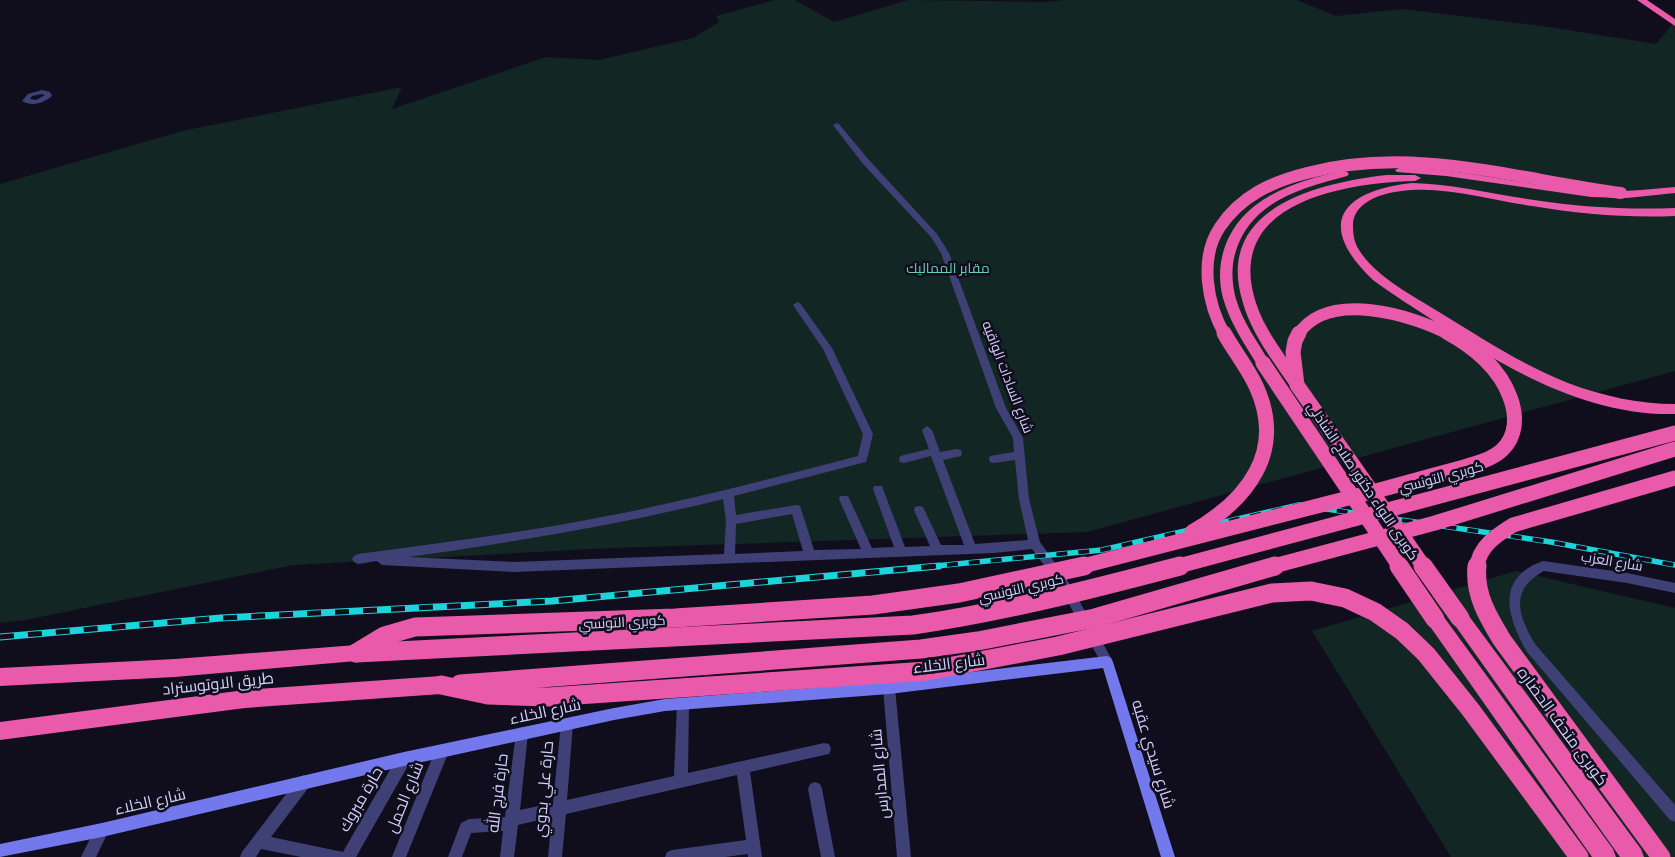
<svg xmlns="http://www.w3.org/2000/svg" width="1675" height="857" font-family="'Roboto Condensed',Cairo,sans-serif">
<rect width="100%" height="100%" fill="#100e1d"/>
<!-- green -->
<g fill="#122624">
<path d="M 775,0 L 795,0 L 834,22 L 908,0 L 1047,2 L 1063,0 L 1297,0 L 1336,16 L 1402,9 L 1543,26 L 1656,44 L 1675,21 L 1675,371 L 1087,532 L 612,548 L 293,565 L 26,620 L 0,623 L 0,184 L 182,131 L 402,87 L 392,109 L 546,57 L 599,60 L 693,38 L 719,22 L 716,16 Z"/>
<path d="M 1516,571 L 1675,608 L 1675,857 L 1451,857 L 1312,631 Z"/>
</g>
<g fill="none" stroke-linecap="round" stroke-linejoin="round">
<!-- street -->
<g fill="#3f4176" fill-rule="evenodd">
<path d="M 42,90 L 50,92 L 52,96 C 44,103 32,107 22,101 L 28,94 ZM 42,94 L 45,95 L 36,100 L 30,99 L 32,96 Z"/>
<path d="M 837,123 L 839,124 L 869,160 L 937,234 L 949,253 L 1006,408 L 1023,438 L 1029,499 L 1040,542 L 1066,578 L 1089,618 L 1091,622 L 1089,626 L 1085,627 L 1081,626 L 1058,584 L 1032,549 L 994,553 L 514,572 L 382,565 L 377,561 L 358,564 L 354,562 L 352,559 L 354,556 L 358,554 C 440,543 522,533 602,517 C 688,501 773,478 858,456 L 863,434 L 823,349 L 793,305 L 797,302 L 800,303 L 832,348 L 873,434 L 867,459 L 866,462 L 862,463 L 734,496 L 736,515 L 796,505 L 800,506 L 801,509 L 814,550 L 861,549 L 839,499 L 840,496 L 848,496 L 872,548 L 894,547 L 873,489 L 874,486 L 882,486 L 883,489 L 905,547 L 930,546 L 914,510 L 915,507 L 919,506 L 923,507 L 941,545 L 964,545 L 931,456 L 904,463 L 900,462 L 899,459 L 900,456 L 929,449 L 922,430 L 927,426 L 932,430 L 940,452 L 957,449 L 961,450 L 962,453 L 961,456 L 943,460 L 975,544 L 1028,540 L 1019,499 L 1015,460 L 994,463 L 990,462 L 989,459 L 990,456 L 1014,452 L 1013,438 L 996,408 L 941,253 L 931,237 L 863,164 L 833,125 ZM 723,499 L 726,520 L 724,554 L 514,562 L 408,557 C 514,542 619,525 723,499 ZM 792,514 L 803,551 L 735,554 L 736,524 Z"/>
<path d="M 1543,561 L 1627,573 L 1675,583 L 1675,593 L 1627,583 L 1544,571 C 1509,590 1518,615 1535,644 L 1675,805 L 1675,822 L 1670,820 L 1527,652 C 1507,617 1495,578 1543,561 Z"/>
<path d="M 1092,630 L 1096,631 L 1111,658 L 1113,662 L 1111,666 L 1107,668 L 1103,666 L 1088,639 L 1086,635 L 1088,631 Z"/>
<path d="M 889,682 L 893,684 L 895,688 L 911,857 L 897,857 L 883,688 L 885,684 Z"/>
<path d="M 683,698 L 687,700 L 689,704 L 688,773 L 824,743 L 829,744 L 831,749 L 829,754 L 824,755 L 750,772 L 762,857 L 748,857 L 748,854 L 725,857 L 665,857 L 667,852 L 672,850 L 746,840 L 737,775 L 566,814 L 562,857 L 548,857 L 552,817 L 518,825 L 514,857 L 500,857 L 503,831 L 471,833 L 462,857 L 448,857 L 461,823 L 469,819 L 505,817 L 516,733 L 517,729 L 522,727 L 527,729 L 528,733 L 520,810 L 553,803 L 561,724 L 562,720 L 567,718 L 572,720 L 573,724 L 567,800 L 674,776 L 677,704 L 679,700 Z"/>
<path d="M 442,745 L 447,746 L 449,751 L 406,857 L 392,857 L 437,746 Z"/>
<path d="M 404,752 L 409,754 L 411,759 L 409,764 L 356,857 L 301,857 L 261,849 L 256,857 L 240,857 L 242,852 L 299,777 L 304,775 L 309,777 L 311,782 L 309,787 L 271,837 L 343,852 L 399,754 Z"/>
<path d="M 815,782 L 820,784 L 822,789 L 835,857 L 821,857 L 808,789 L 810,784 Z"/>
<path d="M 102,823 L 107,825 L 109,830 L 96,857 L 81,857 L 97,825 Z"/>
</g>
<!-- secondary -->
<path fill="#7379ed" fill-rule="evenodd" d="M 1107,656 L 1111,658 L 1113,662 L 1175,857 L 1161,857 L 1103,668 L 889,694 L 665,711 L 614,720 L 404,766 L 102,837 L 0,857 L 0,844 L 102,823 L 404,752 L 614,708 L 665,699 L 889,682 Z"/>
<!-- highway -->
<g fill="#ea5aaa" fill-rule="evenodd">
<path d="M 1637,0 L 1647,0 L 1675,19 L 1675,26 Z"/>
<path d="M 1401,167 C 1461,169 1520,184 1579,190 C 1611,193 1643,190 1675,187 L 1675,193 L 1627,198 L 1591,197 L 1446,176 L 1397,172 L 1395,170 Z"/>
<path d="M 1343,171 L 1347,172 L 1349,174 L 1347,176 C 1301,188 1249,202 1235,254 C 1231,268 1232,285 1236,299 C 1243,323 1258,342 1270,363 L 1268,366 L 1258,366 C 1245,345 1230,323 1223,298 C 1219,284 1219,267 1223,253 C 1238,199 1294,181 1343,171 Z"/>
<path d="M 1387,175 L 1415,175 L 1421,178 L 1415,181 C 1344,183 1223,202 1256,303 C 1266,334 1288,357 1304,385 L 1302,389 L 1292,389 C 1274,362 1252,335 1243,303 C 1213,208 1317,183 1387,175 Z"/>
<path d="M 1412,183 C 1453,184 1493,194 1534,200 C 1581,207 1628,210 1675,208 L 1675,216 C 1627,218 1579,214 1532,206 C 1483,199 1428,180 1379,196 C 1366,201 1353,210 1353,225 C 1353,234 1354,242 1359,250 C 1377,278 1412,295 1439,312 C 1482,338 1522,365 1568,383 C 1603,396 1638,404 1675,404 L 1675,414 C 1586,416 1505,368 1434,321 C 1413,307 1393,295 1373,280 C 1315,225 1340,191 1412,183 Z"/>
<path d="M 1460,610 L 1466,612 L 1641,849 L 1644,857 L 1620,857 L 1454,624 L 1451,618 L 1454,612 Z"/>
<path d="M 1435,611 L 1441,613 L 1613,849 L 1616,857 L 1592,857 L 1429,625 L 1426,619 L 1429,613 Z"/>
<path d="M 356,645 L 362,647 L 365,653 L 362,659 L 356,661 L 175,677 L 0,686 L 0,668 L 175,659 Z"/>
<path d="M 441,676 L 448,679 L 450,685 L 448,691 L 441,694 L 245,708 L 0,740 L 0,722 L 245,690 Z"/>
</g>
<defs>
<path id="rail-far1" d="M 925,567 L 1102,550 L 1299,505 L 1551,542 L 1675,565"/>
<path id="rail" d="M 0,637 L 221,618 L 552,601 L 939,566"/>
</defs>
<!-- rail-far1 casing -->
<use href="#rail-far1" stroke="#1cd4d9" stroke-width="5.5"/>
<!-- rail casing -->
<use href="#rail" stroke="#1cd4d9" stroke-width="7"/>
<!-- rail-far1 -->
<use href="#rail-far1" stroke="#100e1d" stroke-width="4" stroke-dasharray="11" stroke-linecap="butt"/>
<!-- rail -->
<use href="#rail" stroke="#100e1d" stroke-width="5" stroke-dasharray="14" stroke-linecap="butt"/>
<!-- highway-bridge-far2 -->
<g stroke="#ea5aaa" stroke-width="12">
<path d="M 1225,335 C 1207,304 1199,258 1220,227 C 1241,196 1271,182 1307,173 C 1413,145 1516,179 1621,193"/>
<path d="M 1298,335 C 1327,289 1413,315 1450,335"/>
</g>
<!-- highway-bridge-far1 -->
<g stroke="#ea5aaa" stroke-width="15">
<path d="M 1299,333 L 1295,341 L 1293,352 L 1297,385 L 1372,492"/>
<path d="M 1263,363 L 1400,567"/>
<path d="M 1372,492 L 1424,567"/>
<path d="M 1372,492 C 1399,485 1426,477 1453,470 C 1469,465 1489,462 1502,450 C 1517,436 1517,415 1510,397 C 1500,369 1474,347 1448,333"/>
<path d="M 1192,532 C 1248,500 1286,451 1256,386 C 1247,367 1234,351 1224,333"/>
<path d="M 1079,567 L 1372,492"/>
<path d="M 1175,567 L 1675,433"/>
<path d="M 1270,567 L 1435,523 L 1675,449"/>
<path d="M 1477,567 C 1479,546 1497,535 1513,525 L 1675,478"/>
</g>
<!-- highway-bridge -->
<g stroke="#ea5aaa" stroke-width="19">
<path d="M 1399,566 L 1435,619"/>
<path d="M 1423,566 L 1460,618"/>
<path d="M 1477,566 C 1474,594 1488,617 1502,640 L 1661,857"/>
<path d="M 356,653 L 384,636 L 415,627 L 675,618 L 873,605 L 959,593 L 1084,566"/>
<path d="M 356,653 L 913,625 C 1004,612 1092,589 1180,566"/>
<path d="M 460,684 L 921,649 L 978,641 L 1095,618 L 1275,566"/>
<path d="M 441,685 L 488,695 L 548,697 L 927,671 L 1058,646 L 1272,593 L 1311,591 L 1345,598 L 1375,612 L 1402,631 L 1426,654 L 1470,709 L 1579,857"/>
</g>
</g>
<g text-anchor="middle" stroke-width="5" stroke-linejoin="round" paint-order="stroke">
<!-- park labels -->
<g font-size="14" fill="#66cfad" stroke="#100e1d">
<text x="948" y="273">مقابر المماليك</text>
</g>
<!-- street labels -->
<g font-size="14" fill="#d2d0f9" stroke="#100e1d">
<text transform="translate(1008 377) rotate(69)" y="5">شارع السادات الواقيه</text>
<text transform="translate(1441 477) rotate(-15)" y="5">كوبري التونسي</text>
<text transform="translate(1363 481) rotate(56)" y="5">كوبرى اللواء دكتور صلاح الشاذلي</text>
<text transform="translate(1612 561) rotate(9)" y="5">شارع العزب</text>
<text transform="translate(1021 588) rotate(-13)" y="5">كوبري التونسي</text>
<text transform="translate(622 622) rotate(-3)" y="5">كوبري التونسي</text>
</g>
<!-- near-street labels -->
<g font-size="16" fill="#d2d0f9" stroke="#100e1d">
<text transform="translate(949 663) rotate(-7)" y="6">شارع الخلاء</text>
<text transform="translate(218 683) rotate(-6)" y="6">طريق الاوتوستراد</text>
<text transform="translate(545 711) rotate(-12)" y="6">شارع الخلاء</text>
<text transform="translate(1563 726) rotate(54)" y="6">كوبرى متحف الحضاره</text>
<text transform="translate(1154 754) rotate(73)" y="6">شارع سيدي عقبه</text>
<text transform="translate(879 774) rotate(-95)" y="6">شارع المدارس</text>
<text transform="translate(543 789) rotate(-85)" y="6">حارة علي بدوي</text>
<text transform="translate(497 793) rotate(-83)" y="6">حارة فرج الله</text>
<text transform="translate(404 797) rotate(-68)" y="6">شارع الحمل</text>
<text transform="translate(360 799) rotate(-60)" y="6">حارة مبروك</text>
<text transform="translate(150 801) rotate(-13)" y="6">شارع الخلاء</text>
</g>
</g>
</svg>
